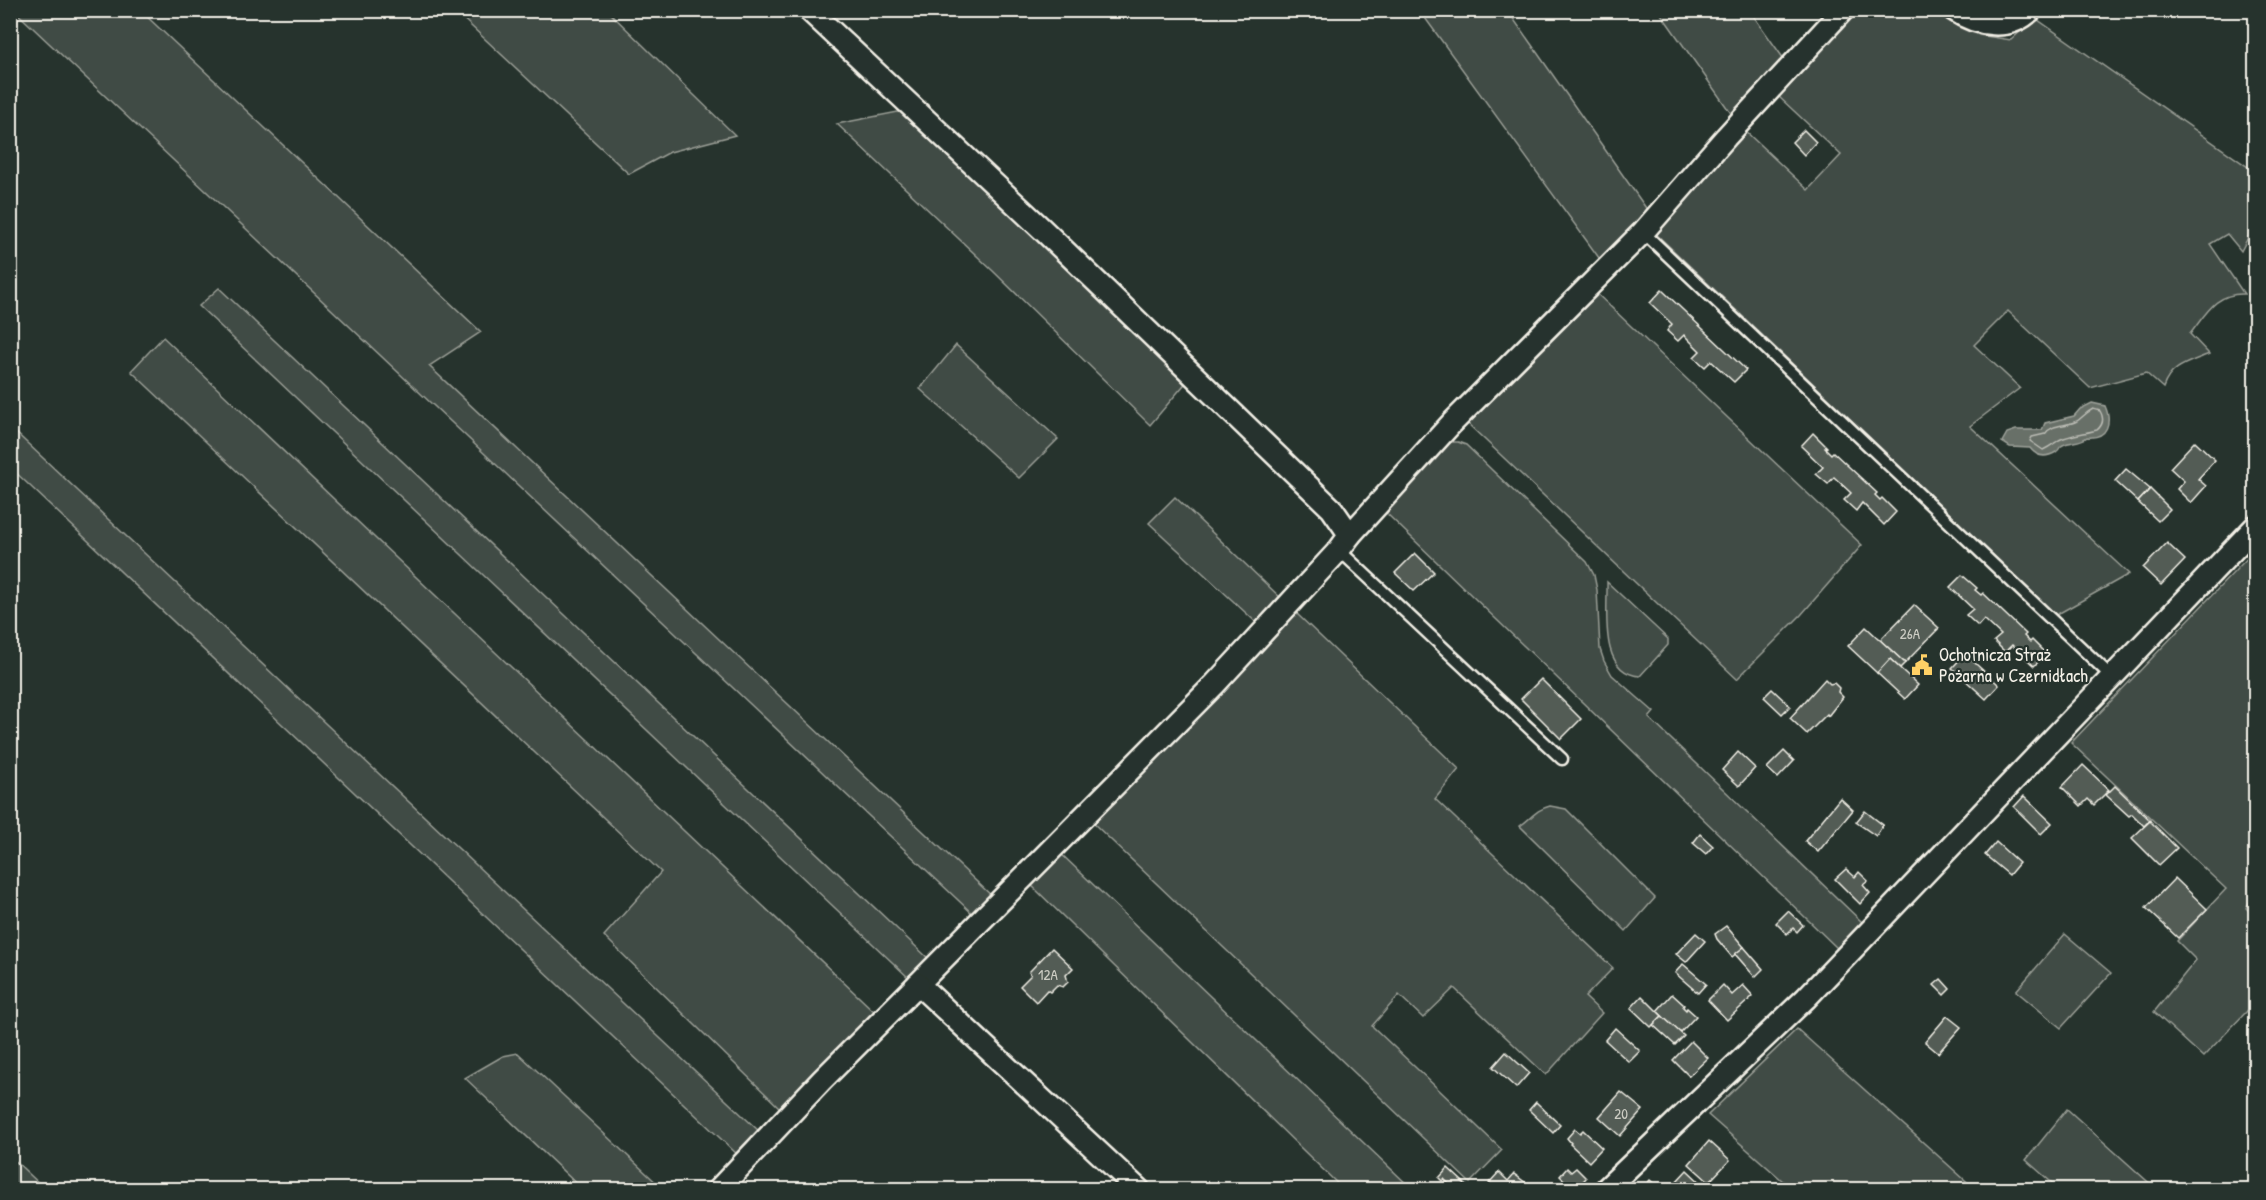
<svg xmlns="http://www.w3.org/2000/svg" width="2266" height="1200" font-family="'Patrick Hand',sans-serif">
<rect width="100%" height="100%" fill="#26332d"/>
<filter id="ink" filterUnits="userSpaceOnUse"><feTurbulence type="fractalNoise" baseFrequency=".0167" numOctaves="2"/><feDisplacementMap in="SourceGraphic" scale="12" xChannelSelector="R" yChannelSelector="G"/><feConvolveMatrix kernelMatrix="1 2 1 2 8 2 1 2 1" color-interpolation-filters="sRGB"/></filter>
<g filter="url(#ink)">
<!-- green -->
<g fill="#414b45" stroke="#9a9e96" stroke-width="1.5">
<path d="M 15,11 L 141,11 L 481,332 L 429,366 L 994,898 L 975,916 Z"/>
<path d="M 455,11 L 608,11 L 735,135 L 670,152 L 629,174 Z"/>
<path d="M 1420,11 L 1508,11 L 1648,211 L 1602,262 Z"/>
<path d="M 1659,11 L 1750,11 L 1786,62 L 1735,119 Z"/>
<path d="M 1849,11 L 1943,11 L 1979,35 L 2011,40 L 2035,18 L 2255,172 L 2255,224 L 2241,251 L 2227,234 L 2210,244 L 2244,294 C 2215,293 2206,314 2190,334 L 2209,354 C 2189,363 2171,365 2163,388 L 2146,373 L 2090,388 L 2008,311 L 1974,345 L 2020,388 L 1970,426 L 2129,574 L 2056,615 L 1653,231 L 1743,129 L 1808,190 L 1841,155 L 1778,96 Z"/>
<path d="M 908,110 L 1189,379 L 1150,425 L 993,271 L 837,124 Z"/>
<path d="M 219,288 L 930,960 L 911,980 L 199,306 Z"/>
<path d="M 1594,291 L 1862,545 L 1801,615 L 1737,679 L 1465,421 Z"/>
<path d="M 163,337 L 878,1015 L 782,1110 L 604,936 L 661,872 L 131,371 Z"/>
<path d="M 956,345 L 1058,439 L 1019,478 L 920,389 Z"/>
<path d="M 10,427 L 760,1132 L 738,1155 L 11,468 Z"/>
<path d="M 1444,442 L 1458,442 L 1466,445 L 1587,562 L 1594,575 L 1597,590 L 1600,649 L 1604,661 L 1612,675 L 1654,712 L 1649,718 L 1863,923 L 1837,948 L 1382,509 Z"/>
<path d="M 1175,497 L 1283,600 L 1260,626 L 1149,523 Z"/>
<path d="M 2255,550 L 2256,891 L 2246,908 L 2255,917 L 2255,1014 L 2249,1009 L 2203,1057 L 2154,1012 L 2196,960 L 2177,941 L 2226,889 L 2071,743 Z"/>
<path d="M 1607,582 L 1668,639 L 1668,645 L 1640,676 C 1598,673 1608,611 1607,582 Z"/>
<path d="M 1296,613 L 1459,769 L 1435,799 L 1613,968 L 1585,997 L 1602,1013 L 1546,1075 L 1454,988 L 1423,1018 L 1399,995 L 1372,1026 L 1502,1150 L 1470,1183 L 1089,819 Z"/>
<path d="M 1550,806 L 1566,809 L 1655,898 L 1626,931 L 1520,826 C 1532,818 1535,810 1550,806 Z"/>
<path d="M 1058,851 L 1412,1189 L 1343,1189 L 1028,882 Z"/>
<path d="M 2065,934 L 2111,973 L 2061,1028 L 2016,991 Z"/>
<path d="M 1797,1029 L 1975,1189 L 1792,1189 L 1708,1115 Z"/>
<path d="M 518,1053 L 663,1189 L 582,1189 L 465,1078 L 503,1056 Z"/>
<path d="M 2067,1109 L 2156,1189 L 2059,1189 L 2026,1160 Z"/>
<path d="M 10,1157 L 11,1157 L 45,1189 L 11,1189 Z"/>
</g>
<!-- water -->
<path fill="#676f68" stroke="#9fa39b" stroke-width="1.5" d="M 2092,403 L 2105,406 C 2112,422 2108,439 2087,437 C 2080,443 2071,441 2063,445 C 2057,448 2062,448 2056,452 C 2046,458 2037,457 2030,448 L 2010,447 L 2002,442 L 2007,433 L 2016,430 L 2042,430 L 2045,423 L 2074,416 L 2080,409 Z"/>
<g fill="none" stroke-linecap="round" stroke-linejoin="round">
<!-- shore -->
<path stroke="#bcbdb5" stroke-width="1.5" d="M 2093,409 L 2100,411 C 2104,418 2103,425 2097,430 C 2087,433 2069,435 2059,440 C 2053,444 2050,447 2043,450 L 2030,441 L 2032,437 L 2045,434 C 2053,423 2065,427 2077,421 C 2083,417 2085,413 2093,409 Z"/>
</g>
<!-- building -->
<g fill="#525c55" stroke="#f4f1e8" stroke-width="1.5">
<path d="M 1804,130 L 1816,142 L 1804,155 L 1792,142 Z"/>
<path d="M 1662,290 L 1746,370 L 1734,382 L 1711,361 L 1705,367 L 1694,357 L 1700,351 L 1684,335 L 1678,341 L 1667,331 L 1672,324 L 1650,303 Z"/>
<path d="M 1813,433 L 1827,447 L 1825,448 L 1831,454 L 1833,452 L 1877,493 L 1875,495 L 1880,500 L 1882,498 L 1896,512 L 1884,525 L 1862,503 L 1856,511 L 1844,500 L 1851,493 L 1834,477 L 1828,484 L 1816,474 L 1823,467 L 1801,446 Z"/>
<path d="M 2195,441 L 2215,460 L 2198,479 L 2206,486 L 2191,503 L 2177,489 L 2184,481 L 2170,468 Z"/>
<path d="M 2126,469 L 2150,489 L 2138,502 L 2115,481 Z"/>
<path d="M 2150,489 L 2170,509 L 2158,521 L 2138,502 Z"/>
<path d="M 2167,543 L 2185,560 L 2161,585 L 2143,568 Z"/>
<path d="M 1415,553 L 1434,572 L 1414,591 L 1395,573 Z"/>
<path d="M 1962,575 L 1977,588 L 1975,590 L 1981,595 L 1983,593 L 2026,634 L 2024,636 L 2030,642 L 2032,640 L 2046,654 L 2034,666 L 2012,645 L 2005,652 L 1994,641 L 2001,635 L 1984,619 L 1978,626 L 1966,615 L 1973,609 L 1950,587 Z"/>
<path d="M 1914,605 L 1939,628 L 1905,663 L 1880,640 Z"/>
<path d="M 1866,627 L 1905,663 L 1900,668 L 1890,659 L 1877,673 L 1848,646 Z"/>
<path d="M 1965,654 L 1999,685 L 1986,699 L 1952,668 Z"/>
<path d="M 1890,659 L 1918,685 L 1905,699 L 1877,673 Z"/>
<path d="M 1541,679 L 1581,719 L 1561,739 L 1521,699 Z"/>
<path d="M 1825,679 L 1830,684 L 1834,683 L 1839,688 L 1838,692 L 1843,697 L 1828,716 L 1827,714 L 1807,734 L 1790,718 Z"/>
<path d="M 1772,689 L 1790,706 L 1782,714 L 1764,697 Z"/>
<path d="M 1784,751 L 1794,761 L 1778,778 L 1767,768 Z"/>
<path d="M 1738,752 L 1755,768 L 1739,786 L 1722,770 Z"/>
<path d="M 2083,765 L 2109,790 L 2094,805 L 2088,799 L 2081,806 L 2062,787 Z"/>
<path d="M 2115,786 L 2150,820 L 2144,826 L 2132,814 L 2129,816 L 2106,795 Z"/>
<path d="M 2024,796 L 2052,823 L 2041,834 L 2014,807 Z"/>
<path d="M 1840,798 L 1853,810 L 1818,852 L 1805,841 Z"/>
<path d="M 1865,811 L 1883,825 L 1876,836 L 1856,822 Z"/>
<path d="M 2150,821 L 2177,848 L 2159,865 L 2132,838 Z"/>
<path d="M 1700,834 L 1713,846 L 1706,854 L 1693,843 Z"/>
<path d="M 1996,842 L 2019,863 L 2009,875 L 1985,855 Z"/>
<path d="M 1846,869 L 1855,877 L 1859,872 L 1868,881 L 1863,885 L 1870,893 L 1860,904 L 1835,879 Z"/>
<path d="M 2175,878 L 2207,909 L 2178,938 L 2146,908 Z"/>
<path d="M 1788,911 L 1803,925 L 1797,932 L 1793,928 L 1787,934 L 1776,923 Z"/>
<path d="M 1726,926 L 1744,947 L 1732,957 L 1717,939 L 1715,934 Z"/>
<path d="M 1696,933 L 1705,941 L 1686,962 L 1676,954 Z"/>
<path d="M 1744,947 L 1763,969 L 1755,977 L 1735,954 Z"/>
<path d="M 1052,948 L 1073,968 L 1066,975 L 1068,982 L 1063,987 L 1057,985 L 1050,992 L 1047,990 L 1036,1002 L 1020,986 L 1031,975 L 1029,972 Z"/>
<path d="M 1683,964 L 1706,984 L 1698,993 L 1675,973 Z"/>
<path d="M 1941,979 L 1950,989 L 1944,995 L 1934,985 Z"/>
<path d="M 1723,985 L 1732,995 L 1743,985 L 1753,996 L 1727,1020 L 1708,1000 Z"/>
<path d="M 1672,994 L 1684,1005 L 1683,1007 L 1686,1010 L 1687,1008 L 1696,1016 L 1680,1033 L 1657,1011 Z"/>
<path d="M 1642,996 L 1662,1016 L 1651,1027 L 1631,1008 Z"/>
<path d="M 1662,1016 L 1684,1036 L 1675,1045 L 1653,1025 Z"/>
<path d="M 1947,1016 L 1961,1027 L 1938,1053 L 1925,1042 Z"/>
<path d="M 1615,1028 L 1640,1051 L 1629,1062 L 1605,1040 Z"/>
<path d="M 1691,1041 L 1708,1058 L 1689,1076 L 1673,1060 Z"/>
<path d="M 1506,1052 L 1529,1073 L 1516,1088 L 1493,1067 Z"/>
<path d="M 1621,1092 L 1643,1110 L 1620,1136 L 1599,1117 Z"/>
<path d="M 1536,1102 L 1560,1125 L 1553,1133 L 1529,1110 Z"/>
<path d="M 1575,1129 L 1580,1133 L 1583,1130 L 1602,1148 L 1589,1162 L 1570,1144 L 1571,1143 L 1567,1138 Z"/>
<path d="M 1709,1141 L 1730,1160 L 1709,1182 L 1689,1164 Z"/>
<path d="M 1448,1168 L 1462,1181 L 1471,1190 L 1455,1190 L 1444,1179 L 1442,1181 L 1439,1178 Z"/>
<path d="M 1567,1168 L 1571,1172 L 1576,1168 L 1586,1178 L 1575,1190 L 1554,1190 L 1564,1180 L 1560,1176 Z"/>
<path d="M 1687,1170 L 1708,1190 L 1682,1190 L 1675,1183 Z"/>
<path d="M 1499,1172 L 1508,1181 L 1514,1174 L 1530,1186 L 1526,1190 L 1496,1190 L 1489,1183 Z"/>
<path d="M 1650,1180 L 1661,1190 L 1641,1190 Z"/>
</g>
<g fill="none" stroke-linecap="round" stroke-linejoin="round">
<defs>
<g id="service">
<path d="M 1643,232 L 2112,677"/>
<path d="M 1339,550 L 1562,759"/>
</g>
<g id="minor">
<path d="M 809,10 L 1042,229 L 1332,509 L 1350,535 L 1339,550 L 1215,684 L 918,984 L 1139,1190"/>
<path d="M 1954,10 C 1977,26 2010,31 2031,10"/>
<path d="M 1350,535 L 1451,424 L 1643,232 L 1726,137 L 1843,10"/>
<path d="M 718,1190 L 822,1080 L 918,984"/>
<path d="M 1605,1190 L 1806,998 L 2256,526"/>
</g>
</defs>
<!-- service casing -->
<use href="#service" stroke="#f4f1e8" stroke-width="15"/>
<!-- minor casing -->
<use href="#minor" stroke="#f4f1e8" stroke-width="26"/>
<!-- service -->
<use href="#service" stroke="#26332d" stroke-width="10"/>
<!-- minor -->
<use href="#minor" stroke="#26332d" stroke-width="21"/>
</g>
</g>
<!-- icons -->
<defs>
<symbol id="civic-bare" viewBox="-9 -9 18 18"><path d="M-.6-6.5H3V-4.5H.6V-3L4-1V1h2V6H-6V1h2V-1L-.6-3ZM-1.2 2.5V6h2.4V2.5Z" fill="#ffd166" stroke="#26332d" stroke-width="2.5" paint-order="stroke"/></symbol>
</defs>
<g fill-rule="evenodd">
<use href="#civic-bare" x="1907" y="650" width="30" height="30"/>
</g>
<g text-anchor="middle" stroke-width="4.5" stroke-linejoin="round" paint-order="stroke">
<!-- number labels -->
<g font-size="15" fill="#ccccc3">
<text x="1910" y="639">26A</text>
<text x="1048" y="980">12A</text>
<text x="1621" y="1119">20</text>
</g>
<!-- poi labels -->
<g font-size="18" fill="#f4f1e8" stroke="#26332d" text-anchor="start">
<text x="1939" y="661">Ochotnicza Straż<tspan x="1939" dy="21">Pożarna w Czernidłach</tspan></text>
</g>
</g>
<!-- margin -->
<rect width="2266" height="1200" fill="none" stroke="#26332d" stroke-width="36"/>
<rect x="18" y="18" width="2230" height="1164" fill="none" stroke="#f4f1e8" stroke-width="2" filter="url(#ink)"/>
</svg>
